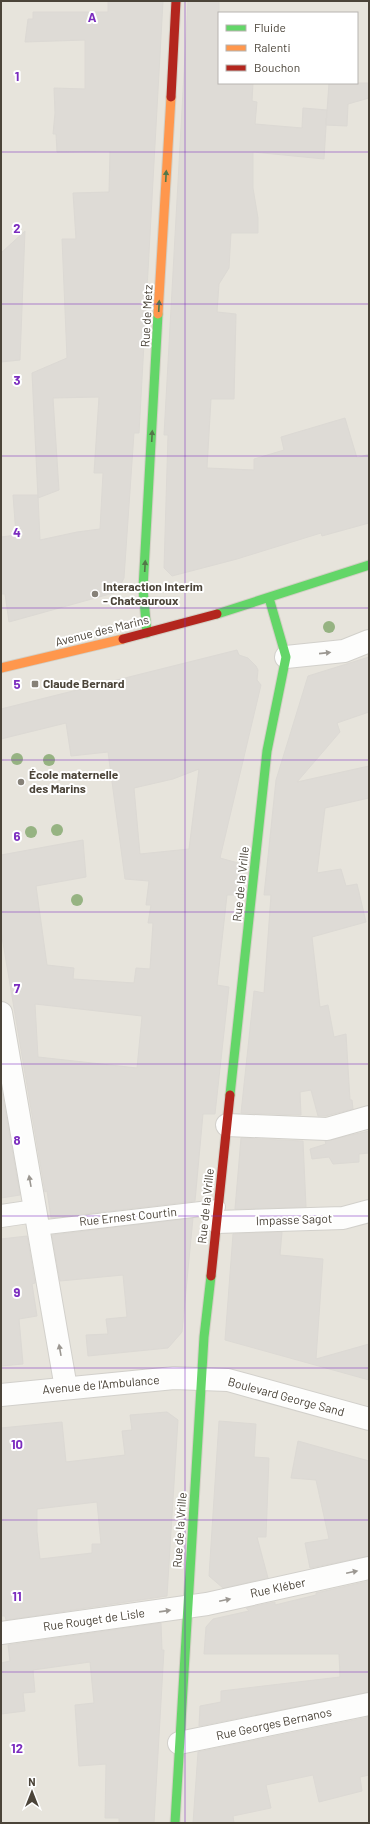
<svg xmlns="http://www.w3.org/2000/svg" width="370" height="1824" font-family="Barlow,sans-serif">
<rect width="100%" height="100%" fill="#f4f2ee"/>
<!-- residential -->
<path fill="#e7e4dc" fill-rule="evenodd" d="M 1,1 L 369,1 L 369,1823 L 1,1823 ZM 219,13 L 357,13 L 357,83 L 219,83 Z"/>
<!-- building -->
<g fill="#dedbd6" stroke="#dcd9d4" fill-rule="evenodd">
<path d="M 108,1 L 163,1 L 139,433 L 134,433 L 124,578 L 117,592 L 9,622 L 5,594 L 1,594 L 1,537 L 16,535 L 13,495 L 38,495 L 40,540 L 77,532 L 100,529 L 103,473 L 94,473 L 99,397 L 53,398 L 59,490 L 38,498 L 32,373 L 67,358 L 62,239 L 76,239 L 73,193 L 109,192 L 110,151 L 57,152 L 56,134 L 53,134 L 55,113 L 54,88 L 85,89 L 85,40 L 25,42 L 28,19 L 33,19 L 33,12 L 108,12 Z"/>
<path d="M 188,1 L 219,1 L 219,83 L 253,83 L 252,101 L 257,102 L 255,124 L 302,128 L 303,108 L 327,110 L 324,159 L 253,152 L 253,188 L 258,218 L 258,233 L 231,233 L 229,268 L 219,284 L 217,312 L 236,314 L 234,399 L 211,399 L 207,468 L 254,470 L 254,459 L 284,450 L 281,437 L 345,418 L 357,458 L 369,454 L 369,523 L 322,536 L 321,533 L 237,559 L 172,576 L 164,568 L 168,435 L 164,435 Z"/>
<path d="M 329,83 L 369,83 L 369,98 L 348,104 L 347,126 L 326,125 Z"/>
<path d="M 25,231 L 20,360 L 1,362 L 1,253 Z"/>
<path d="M 237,650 L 239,655 L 248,658 L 256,666 L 258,670 L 257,680 L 261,685 L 220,858 L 242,864 L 239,895 L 227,895 L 217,985 L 229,987 L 215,1114 L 203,1114 L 195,1201 L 51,1218 L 47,1191 L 45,1192 L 1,931 L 1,855 L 83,840 L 86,877 L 36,886 L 47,965 L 74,968 L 73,979 L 134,983 L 136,968 L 150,969 L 153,923 L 148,923 L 151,905 L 146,905 L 149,881 L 125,879 L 108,752 L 71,756 L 66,723 L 1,739 L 1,709 ZM 199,769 L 189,849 L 140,854 L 134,788 L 173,779 ZM 35,1004 L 142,1016 L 137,1068 L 38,1057 Z"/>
<path d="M 369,657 L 369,712 L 337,723 L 340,732 L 297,782 L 369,766 L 369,798 L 325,808 L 317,873 L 341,869 L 346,886 L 357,884 L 366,922 L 312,937 L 320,1007 L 328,1005 L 334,1037 L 346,1034 L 350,1100 L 352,1100 L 353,1109 L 325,1116 L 318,1116 L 311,1090 L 300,1092 L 301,1115 L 241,1113 L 254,991 L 264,993 L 271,895 L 264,895 L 276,780 L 308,676 Z"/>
<path d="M 1,1086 L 20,1195 L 1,1198 Z"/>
<path d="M 369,1131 L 369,1153 L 359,1154 L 359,1162 L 333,1164 L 329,1157 L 312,1159 L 310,1149 L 326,1144 L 325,1141 Z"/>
<path d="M 241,1138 L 303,1141 L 306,1207 L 235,1209 Z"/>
<path d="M 193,1218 L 182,1332 L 168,1348 L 88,1356 L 86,1335 L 108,1334 L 106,1319 L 127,1317 L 123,1275 L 60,1281 L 52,1235 Z"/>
<path d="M 282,1232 L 280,1255 L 323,1259 L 316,1359 L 369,1344 L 369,1380 L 225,1340 L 233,1234 Z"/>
<path d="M 27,1236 L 35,1283 L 32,1284 L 37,1316 L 19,1319 L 23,1364 L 1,1366 L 1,1239 Z"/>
<path d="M 167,1412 L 178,1420 L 167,1596 L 6,1620 L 5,1616 L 1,1616 L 1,1428 L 62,1422 L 66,1462 L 125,1455 L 122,1431 L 132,1430 L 130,1415 ZM 97,1502 L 101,1544 L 92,1544 L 92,1553 L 40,1559 L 37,1532 L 37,1509 Z"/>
<path d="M 219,1421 L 256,1424 L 254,1457 L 269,1458 L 266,1537 L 257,1537 L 268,1578 L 223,1588 L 209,1576 Z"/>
<path d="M 298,1441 L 369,1461 L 369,1556 L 310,1568 L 305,1543 L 329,1539 L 316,1480 L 291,1478 Z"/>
<path d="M 369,1581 L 369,1692 L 199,1726 L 200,1706 L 221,1702 L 221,1691 L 340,1677 L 339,1654 L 204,1654 L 206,1627 L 213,1619 L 249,1611 L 246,1608 L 275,1602 L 275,1605 L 316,1595 L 316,1593 Z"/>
<path d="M 161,1623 L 162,1650 L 164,1650 L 154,1823 L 119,1823 L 119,1818 L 105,1818 L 106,1764 L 79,1766 L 75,1705 L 94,1703 L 90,1662 L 33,1670 L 35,1692 L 23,1693 L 25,1711 L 1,1714 L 1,1663 L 10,1661 L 8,1645 Z"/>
<path d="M 369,1717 L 369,1775 L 360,1777 L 362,1791 L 319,1802 L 313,1775 L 266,1785 L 271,1808 L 233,1816 L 234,1823 L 193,1823 L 198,1752 Z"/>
</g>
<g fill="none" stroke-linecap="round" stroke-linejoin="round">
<defs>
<path id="lane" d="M 38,1228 L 218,1207"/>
<g id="street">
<path d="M 286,657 L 344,651 L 369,641"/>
<path d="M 1,1013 L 66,1388"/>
<path d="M 227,1125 L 327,1129 L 369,1117"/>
<path d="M 1,1216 L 35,1211"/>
<path d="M 217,1222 L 343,1218 L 369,1211"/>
<path d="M 1,1395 L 174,1378 L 228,1380 L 369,1419"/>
<path d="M 1,1633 L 207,1604 L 369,1568"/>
<path d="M 179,1743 L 369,1704"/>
</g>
<g id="fast">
<path d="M 217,614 L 369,565"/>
<path d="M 147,633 L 143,589 L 158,314"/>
<path d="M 230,1095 L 267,751 L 286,657 L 269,598"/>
<path d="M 175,1823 L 204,1337 L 211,1276"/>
</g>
<g id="slow">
<path d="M 158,314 L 171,97"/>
<path d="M 1,668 L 123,639"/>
</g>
<g id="jam">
<path d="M 171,97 L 176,1"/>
<path d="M 123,639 L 217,614"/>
<path d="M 211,1276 L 230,1095"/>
</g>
</defs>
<!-- lane casing -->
<use href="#lane" stroke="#d2d0cb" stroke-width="16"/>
<!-- street casing -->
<use href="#street" stroke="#d2d0cb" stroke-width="24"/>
<!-- fast casing -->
<use href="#fast" stroke="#d3cfc5" stroke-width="11"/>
<!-- slow casing -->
<use href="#slow" stroke="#d3cfc5" stroke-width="11"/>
<!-- jam casing -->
<use href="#jam" stroke="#d3cfc5" stroke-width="11"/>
<!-- lane -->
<use href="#lane" stroke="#fdfdfc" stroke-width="14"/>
<!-- street -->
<use href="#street" stroke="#fdfdfc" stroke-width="22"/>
<!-- fast -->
<use href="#fast" stroke="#63d668" stroke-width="9"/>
<!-- slow -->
<use href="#slow" stroke="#ff974d" stroke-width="9"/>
<!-- jam -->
<use href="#jam" stroke="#b3261e" stroke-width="9"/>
</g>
<!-- trees -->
<g fill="#96b382">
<circle cx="329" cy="627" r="6"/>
<circle cx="17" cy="759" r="6"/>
<circle cx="49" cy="760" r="6"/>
<circle cx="57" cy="830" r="6"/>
<circle cx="31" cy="832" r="6"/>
<circle cx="77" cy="900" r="6"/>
</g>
<!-- one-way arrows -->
<defs><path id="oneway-solid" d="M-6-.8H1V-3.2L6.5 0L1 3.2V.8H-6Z"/></defs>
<g fill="#537749">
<use href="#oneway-solid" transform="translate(166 176) rotate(-87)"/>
<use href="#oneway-solid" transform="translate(159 306) rotate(-87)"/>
<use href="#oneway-solid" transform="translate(152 436) rotate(-87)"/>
<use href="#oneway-solid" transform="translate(145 566) rotate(-87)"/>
</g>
<g fill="#9b9791">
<use href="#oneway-solid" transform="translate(325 653) rotate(-6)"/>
<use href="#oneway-solid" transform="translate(30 1181) rotate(-100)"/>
<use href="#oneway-solid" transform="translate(60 1350) rotate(-100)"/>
<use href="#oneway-solid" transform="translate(352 1572) rotate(-12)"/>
<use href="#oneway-solid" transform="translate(225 1600) rotate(-12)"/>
<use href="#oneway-solid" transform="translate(165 1611) rotate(-8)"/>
</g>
<!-- grid -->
<path fill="none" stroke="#7b2cbf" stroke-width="1" stroke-opacity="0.55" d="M 185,1 L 185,1823M 1,152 L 369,152M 1,304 L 369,304M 1,456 L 369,456M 1,608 L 369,608M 1,760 L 369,760M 1,912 L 369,912M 1,1064 L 369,1064M 1,1216 L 369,1216M 1,1368 L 369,1368M 1,1520 L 369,1520M 1,1672 L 369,1672"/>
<!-- markers -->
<g fill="#868178" stroke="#fff" stroke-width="1.5">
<circle cx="95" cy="594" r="4"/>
<rect x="31" y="680" width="8" height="8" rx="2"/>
<circle cx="21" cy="782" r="4"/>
</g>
<g text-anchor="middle" stroke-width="4" stroke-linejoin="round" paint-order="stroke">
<!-- street labels -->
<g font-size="12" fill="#4b4439" stroke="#fff">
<text transform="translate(147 316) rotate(-87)" y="4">Rue de Metz</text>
<text transform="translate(102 631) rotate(-14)" y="4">Avenue des Marins</text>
<text transform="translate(241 884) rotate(-84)" y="4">Rue de la Vrille</text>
<text transform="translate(206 1206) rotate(-84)" y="4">Rue de la Vrille</text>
<text transform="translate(128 1217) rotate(-6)" y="4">Rue Ernest Courtin</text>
<text transform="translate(294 1220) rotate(-2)" y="4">Impasse Sagot</text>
<text transform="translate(101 1385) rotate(-5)" y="4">Avenue de l'Ambulance</text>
<text transform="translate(286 1397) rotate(15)" y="4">Boulevard George Sand</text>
<text transform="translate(180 1530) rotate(-86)" y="4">Rue de la Vrille</text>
<text transform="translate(278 1588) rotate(-12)" y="4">Rue Kléber</text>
<text transform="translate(94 1620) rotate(-8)" y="4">Rue Rouget de Lisle</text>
<text transform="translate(274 1724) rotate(-12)" y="4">Rue Georges Bernanos</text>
</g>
<!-- poi labels -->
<g font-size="12" font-weight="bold" fill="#4b4439" stroke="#fff" text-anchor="start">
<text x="103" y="591">Interaction Interim<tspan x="103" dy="14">- Chateauroux</tspan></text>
<text x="43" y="688">Claude Bernard</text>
<text x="29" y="779">École maternelle<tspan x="29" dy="14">des Marins</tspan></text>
</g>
</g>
<g font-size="13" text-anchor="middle" font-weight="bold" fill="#7b2cbf" stroke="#fff" stroke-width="4" stroke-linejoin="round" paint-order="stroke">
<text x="92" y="22">A</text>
<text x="17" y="81">1</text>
<text x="17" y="233">2</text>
<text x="17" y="385">3</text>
<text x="17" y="537">4</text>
<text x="17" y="689">5</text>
<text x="17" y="841">6</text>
<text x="17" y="993">7</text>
<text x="17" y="1145">8</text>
<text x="17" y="1297">9</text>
<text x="17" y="1449">10</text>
<text x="17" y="1601">11</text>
<text x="17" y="1753">12</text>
</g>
<!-- border -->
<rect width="370" height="1824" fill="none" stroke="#4b4439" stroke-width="4"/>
<!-- legend -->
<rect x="218" y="12" width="140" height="72" fill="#ffffff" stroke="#b7b4b0"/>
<rect x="226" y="25" width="20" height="6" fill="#63d668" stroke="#b7b4b0"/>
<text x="254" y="32" font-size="12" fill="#4b4439">Fluide</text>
<rect x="226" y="45" width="20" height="6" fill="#ff974d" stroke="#b7b4b0"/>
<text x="254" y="52" font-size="12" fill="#4b4439">Ralenti</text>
<rect x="226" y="65" width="20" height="6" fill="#b3261e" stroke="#b7b4b0"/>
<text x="254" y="72" font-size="12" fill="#4b4439">Bouchon</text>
<!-- north arrow -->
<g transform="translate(32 1792)" stroke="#ffffff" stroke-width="3" paint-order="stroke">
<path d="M0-3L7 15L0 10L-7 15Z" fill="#4b4439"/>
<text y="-6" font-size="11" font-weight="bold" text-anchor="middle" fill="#4b4439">N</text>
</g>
</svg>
